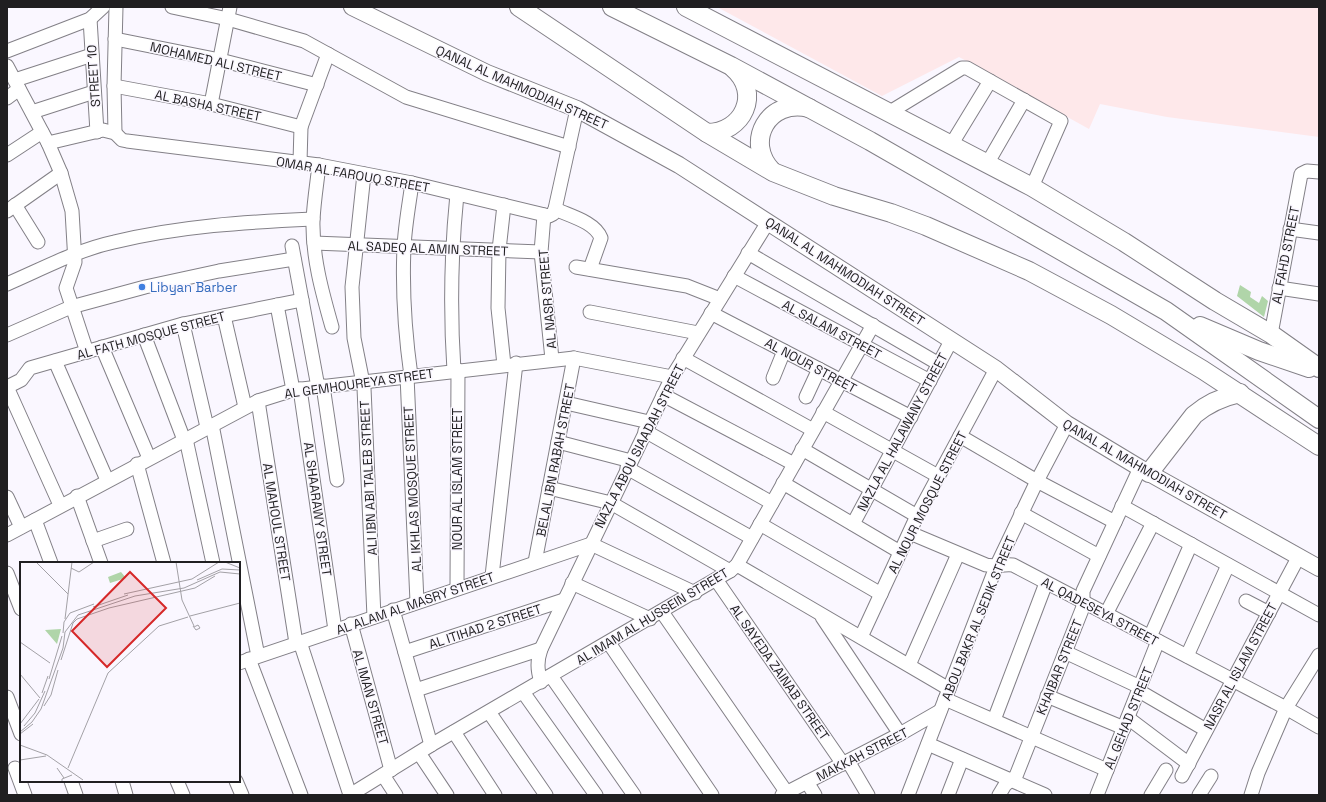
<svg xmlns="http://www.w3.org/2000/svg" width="1326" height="802" font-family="'Space Grotesk',sans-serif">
<rect width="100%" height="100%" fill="#faf7ff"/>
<!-- industrial -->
<path fill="#fee8ea" d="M 717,7 L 1319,7 L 1319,137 L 1167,117 L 1100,104 L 1089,129 L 959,57 L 882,96 Z"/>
<!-- green -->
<path fill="#b0d5a9" d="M 1240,285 L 1251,292 L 1250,297 L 1259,303 L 1262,296 L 1268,301 L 1264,317 L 1237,296 Z"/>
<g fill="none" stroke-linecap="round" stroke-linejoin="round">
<defs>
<g id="minor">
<path d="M 172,7 L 228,19 L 304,41 L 406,97 L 569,147"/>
<path d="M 90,19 L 97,132"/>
<path d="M 115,39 L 220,60 L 317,85"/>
<path d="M 7,51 L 90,19 L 103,7"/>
<path d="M 7,66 L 48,143 L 61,173 L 72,211 L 75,262 L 66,288 L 87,352"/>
<path d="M 15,80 L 92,55"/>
<path d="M 114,86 L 211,104 L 301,127"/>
<path d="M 7,98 L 19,89"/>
<path d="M 211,104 L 230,7"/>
<path d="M 32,112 L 94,92"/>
<path d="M 890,112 L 962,68 L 967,68 L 1061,121 L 1032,187"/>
<path d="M 115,133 L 114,86 L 116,7"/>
<path d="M 48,143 L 103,130 L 115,133 L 122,140 L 127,141 L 319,165 L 412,183 L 549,216 L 553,214 L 555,209 L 577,109"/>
<path d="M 951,145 L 990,81"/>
<path d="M 7,155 L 42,132"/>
<path d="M 300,162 L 301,127 L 328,54"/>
<path d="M 987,164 L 1024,100"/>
<path d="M 319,165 C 317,183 314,201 313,220 C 312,256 322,292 332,327"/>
<path d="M 364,174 L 352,287 L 354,338 L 364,388 L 374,617"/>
<path d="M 15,205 L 38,242"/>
<path d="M 555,209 C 570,216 595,222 601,238 L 590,269"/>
<path d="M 7,211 L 61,173"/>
<path d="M 544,215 L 541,252 L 552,359"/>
<path d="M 1290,229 L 1319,233"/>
<path d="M 314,243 L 541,252"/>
<path d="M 292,246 L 318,387"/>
<path d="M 748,253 L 939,364"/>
<path d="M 576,267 L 687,286 L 720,299"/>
<path d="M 734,276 L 930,381"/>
<path d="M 7,284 C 42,269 77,250 114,242 C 180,226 246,222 313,219"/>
<path d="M 1279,288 L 1319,294"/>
<path d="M 277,305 L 293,390"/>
<path d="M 590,312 L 698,333"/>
<path d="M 711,313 L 911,417"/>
<path d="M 224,316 L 245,407"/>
<path d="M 183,324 L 207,427"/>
<path d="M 1271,334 L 1301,174 L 1307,171 L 1319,172"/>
<path d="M 7,335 L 71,307 L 145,287 L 219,271 L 294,259"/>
<path d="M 144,335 L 184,440"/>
<path d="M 102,347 L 149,458"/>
<path d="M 683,358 L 813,430"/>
<path d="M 55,361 L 107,480"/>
<path d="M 504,365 L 498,308 L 499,250 L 504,205"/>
<path d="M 454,371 C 450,311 451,253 457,194"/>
<path d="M 407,376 L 417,602"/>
<path d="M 411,376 C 405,333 402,291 404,247 C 405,226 409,205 412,183"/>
<path d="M 773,378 L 784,351"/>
<path d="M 323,386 L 337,480"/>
<path d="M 7,387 L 21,380 L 30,368 L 183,324 L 302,300"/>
<path d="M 7,387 L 60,505"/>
<path d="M 300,389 L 335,630"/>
<path d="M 663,395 L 794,464"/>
<path d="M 806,397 L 819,369"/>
<path d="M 258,401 L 296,643"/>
<path d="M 566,403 L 649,422"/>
<path d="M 823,412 L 938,476"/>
<path d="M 212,425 L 258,656"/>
<path d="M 645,431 L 772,503"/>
<path d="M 960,436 L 1037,481 L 1115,522"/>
<path d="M 186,439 L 213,563"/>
<path d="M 558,442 L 631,461"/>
<path d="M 802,449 L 917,516"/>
<path d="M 137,464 L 164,563"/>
<path d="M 627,468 L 752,538"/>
<path d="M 783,483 L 900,552"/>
<path d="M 549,488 L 611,503 L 730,571"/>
<path d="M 77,496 L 101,563"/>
<path d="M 7,497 L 21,527"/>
<path d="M 1122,506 L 1319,615"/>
<path d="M 1021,513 L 1099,556"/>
<path d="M 35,520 L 51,563"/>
<path d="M 760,524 L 881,594"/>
<path d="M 853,524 L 951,341"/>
<path d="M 910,533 L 986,565 C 995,567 1003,564 1013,565 L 1286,708 L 1319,727"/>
<path d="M 7,535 L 258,401 L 293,390 L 574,358 L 672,377"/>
<path d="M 93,541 L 127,529"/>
<path d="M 535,562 L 574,358"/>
<path d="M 737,565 L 949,689"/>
<path d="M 7,573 L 21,609"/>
<path d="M 492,576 L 516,363"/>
<path d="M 717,581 L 843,764"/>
<path d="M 572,583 L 650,619"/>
<path d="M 457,588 L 458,370"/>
<path d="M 1246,601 L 1269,613"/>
<path d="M 393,610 L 431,745"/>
<path d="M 662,612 L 787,793"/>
<path d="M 1106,614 L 1153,523"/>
<path d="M 822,617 L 900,734"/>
<path d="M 351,624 L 391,770"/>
<path d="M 861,637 L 917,516 L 996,369"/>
<path d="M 1150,637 L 1191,544"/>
<path d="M 300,642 L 350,795"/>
<path d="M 609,643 L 712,795"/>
<path d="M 405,652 L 564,600"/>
<path d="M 1065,652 L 1140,687"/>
<path d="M 1187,656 L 1228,565"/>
<path d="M 249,659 L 301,795"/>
<path d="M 239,663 L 591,544 L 695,593"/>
<path d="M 909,665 L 958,554"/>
<path d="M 551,676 L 634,795"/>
<path d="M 541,682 C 537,669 537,661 541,649 L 672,377 L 768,222"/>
<path d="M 416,690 L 541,649"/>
<path d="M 1139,691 L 1206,730"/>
<path d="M 523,692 L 596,795"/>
<path d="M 1047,696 L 1124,728"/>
<path d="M 7,697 L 21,734"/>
<path d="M 945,699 L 1107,770"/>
<path d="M 489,712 L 546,795"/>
<path d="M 1128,718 L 1189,764"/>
<path d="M 994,720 L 1046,583"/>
<path d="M 454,732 L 495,795"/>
<path d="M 928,744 L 1045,795"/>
<path d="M 419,753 L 447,795"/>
<path d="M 848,761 L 868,795"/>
<path d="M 15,768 L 25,795"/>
<path d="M 383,775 L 396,795"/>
<path d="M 1182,776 L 1299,556"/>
<path d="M 71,781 L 76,795"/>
<path d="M 122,781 L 126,795"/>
<path d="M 177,781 L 183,795"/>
<path d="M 236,781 L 242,795"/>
<path d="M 807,782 L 815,795"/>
<path d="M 350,795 L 431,745 L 730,571 L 737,565 L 873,325"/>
<path d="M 782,795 L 900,734 L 940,711"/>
<path d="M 908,795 L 996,567 L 1037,481 L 1067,424"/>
<path d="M 948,795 L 962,759"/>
<path d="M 999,795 L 1005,785 L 1016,776 L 1083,607 L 1083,591 L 1140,468"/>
<path d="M 1097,795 L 1158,641"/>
<path d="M 1151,795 L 1166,770"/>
<path d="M 1199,795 L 1211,776"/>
<path d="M 1251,795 L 1258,773 L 1286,708 L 1319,655"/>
</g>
<path id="tertiary" d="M 352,7 L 487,73 L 577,109 L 679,165 L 996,369 L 1067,424 L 1140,468 L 1319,568"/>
<g id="secondary">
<path d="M 519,7 L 707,133 L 773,172 L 834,196 L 891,213 L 926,226 L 1029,271 L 1111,315 L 1203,370 L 1319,446"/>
<path d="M 612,7 L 731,66 L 870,141 L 1166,311 L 1319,419"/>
<path d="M 686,7 L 1032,187 L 1124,242 L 1215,301 L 1271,334 L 1319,368"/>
<path d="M 707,133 C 743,133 762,93 733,68"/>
<path d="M 772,171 C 744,142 768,98 809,108"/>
<path d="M 1200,326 L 1259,351 L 1309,368"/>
<path d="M 1149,473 L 1194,415 C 1208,403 1222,397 1240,393"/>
</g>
</defs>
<!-- minor casing -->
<use href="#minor" stroke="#838087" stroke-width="15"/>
<!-- tertiary casing -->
<use href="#tertiary" stroke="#838087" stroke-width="18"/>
<!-- secondary casing -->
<use href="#secondary" stroke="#838087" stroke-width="20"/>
<!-- minor -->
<use href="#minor" stroke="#fff" stroke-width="13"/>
<!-- tertiary -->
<use href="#tertiary" stroke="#fff" stroke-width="16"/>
<!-- secondary -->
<use href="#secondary" stroke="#fff" stroke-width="18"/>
</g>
<!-- markers -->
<circle fill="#3f7fe0" stroke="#faf7ff" stroke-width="1.5" cx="142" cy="287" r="4"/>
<g text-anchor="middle" stroke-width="3" stroke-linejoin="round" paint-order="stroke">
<!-- street labels -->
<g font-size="13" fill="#201f21" stroke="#faf7ff">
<text transform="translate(216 61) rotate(13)" y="5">MOHAMED ALI STREET</text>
<text transform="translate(93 76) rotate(-94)" y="5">STREET 10</text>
<text transform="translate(522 87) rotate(24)" y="5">QANAL AL MAHMODIAH STREET</text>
<text transform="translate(208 105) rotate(12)" y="5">AL BASHA STREET</text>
<text transform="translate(353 174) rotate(10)" y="5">OMAR AL FAROUQ STREET</text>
<text transform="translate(428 248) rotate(2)" y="5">AL SADEQ AL AMIN STREET</text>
<text transform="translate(1285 255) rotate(-79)" y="5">AL FAHD STREET</text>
<text transform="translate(845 271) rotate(33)" y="5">QANAL AL MAHMODIAH STREET</text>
<text transform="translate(547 299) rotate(-95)" y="5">AL NASR STREET</text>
<text transform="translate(832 329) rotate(28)" y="5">AL SALAM STREET</text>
<text transform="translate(151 335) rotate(-15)" y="5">AL FATH MOSQUE STREET</text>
<text transform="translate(811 365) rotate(28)" y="5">AL NOUR STREET</text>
<text transform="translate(359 383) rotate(-8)" y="5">AL GEMHOUREYA STREET</text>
<text transform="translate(902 432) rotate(-62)" y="5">NAZLA AL HALAWANY STREET</text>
<text transform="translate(639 446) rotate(-63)" y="5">NAZLA ABOU SIAADAH STREET</text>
<text transform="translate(555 460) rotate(-79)" y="5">BELAL IBN RABAH STREET</text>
<text transform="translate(1145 469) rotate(30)" y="5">QANAL AL MAHMODIAH STREET</text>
<text transform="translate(368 478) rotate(-93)" y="5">ALI IBN ABI TALEB STREET</text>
<text transform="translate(457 479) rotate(-90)" y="5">NOUR AL ISLAM STREET</text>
<text transform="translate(412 489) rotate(-93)" y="5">AL IKHLAS MOSQUE STREET</text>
<text transform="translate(927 502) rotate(-63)" y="5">AL NOUR MOSQUE STREET</text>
<text transform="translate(318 509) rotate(82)" y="5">AL SHAARAWY STREET</text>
<text transform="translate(277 522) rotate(81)" y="5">AL MAHOUL STREET</text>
<text transform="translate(415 603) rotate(-19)" y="5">AL ALAM AL MASRY STREET</text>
<text transform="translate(1100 611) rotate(28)" y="5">AL QADESEYA STREET</text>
<text transform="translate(652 616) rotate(-31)" y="5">AL IMAM AL HUSSEIN STREET</text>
<text transform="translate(978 618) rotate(-68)" y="5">ABOU BAKR AL SEDIK STREET</text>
<text transform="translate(485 626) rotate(-18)" y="5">AL ITIHAD 2 STREET</text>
<text transform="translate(1240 666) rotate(-62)" y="5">NASR AL ISLAM STREET</text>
<text transform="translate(1059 667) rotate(-68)" y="5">KHAIBAR STREET</text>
<text transform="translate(780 672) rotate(55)" y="5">AL SAYEDA ZAINAB STREET</text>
<text transform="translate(371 697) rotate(74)" y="5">AL IMAN STREET</text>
<text transform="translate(1128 718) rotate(-68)" y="5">AL GEHAD STREET</text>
<text transform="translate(862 754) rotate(-27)" y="5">MAKKAH STREET</text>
</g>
<!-- shop labels -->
<g font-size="13" fill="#366cbe" stroke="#faf7ff" text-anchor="start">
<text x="150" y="292">Libyan Barber</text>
</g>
</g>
<!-- overview -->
<g transform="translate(20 562)">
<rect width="220" height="220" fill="#faf7ff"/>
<path d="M 101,10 L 106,16 L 90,21 L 88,15 ZM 41,67 L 37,82 L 25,68 Z" fill="#b0d5a9"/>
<path fill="none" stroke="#a3a1a6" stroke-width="1" d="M 16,0 L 48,32M 156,0 L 162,38 L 174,64M 205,0 L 220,6M 51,6 L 59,10 L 74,0M 177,18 L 202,7 L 220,8M 104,32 L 172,17 L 199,0M 73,45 L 108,33M 170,54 L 220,41M 45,57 L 52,0M 173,64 L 176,68 L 180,66 L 178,63 L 174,65M 43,71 L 44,60 L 50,51 L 74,42M 0,80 L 30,101M 41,98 L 53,61 L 57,57 L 89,46 L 175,26 L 195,14M 0,112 L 20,136M 29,117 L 42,74M 22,131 L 28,114M 24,144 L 31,133 L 38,108M 0,162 L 19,137M 4,164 L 15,151 L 25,129M 0,170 L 12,160 L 21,147 L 43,86 L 45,70 L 58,53 L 115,34 L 164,26 L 200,10 L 220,12M 0,172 L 13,162M 0,183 L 27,193 L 63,218M 0,198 L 26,194M 37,206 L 44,216M 48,206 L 88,111 L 139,64 L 168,55M 42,220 L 42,217 L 52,213"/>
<path fill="#d62828" fill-opacity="0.15" stroke="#d62828" stroke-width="2" d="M 110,10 L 146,46 L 87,105 L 52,69 Z"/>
<rect width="220" height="220" fill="none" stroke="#201f21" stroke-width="2"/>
</g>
<!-- border -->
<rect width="1326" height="802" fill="none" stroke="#201f21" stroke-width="16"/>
</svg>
